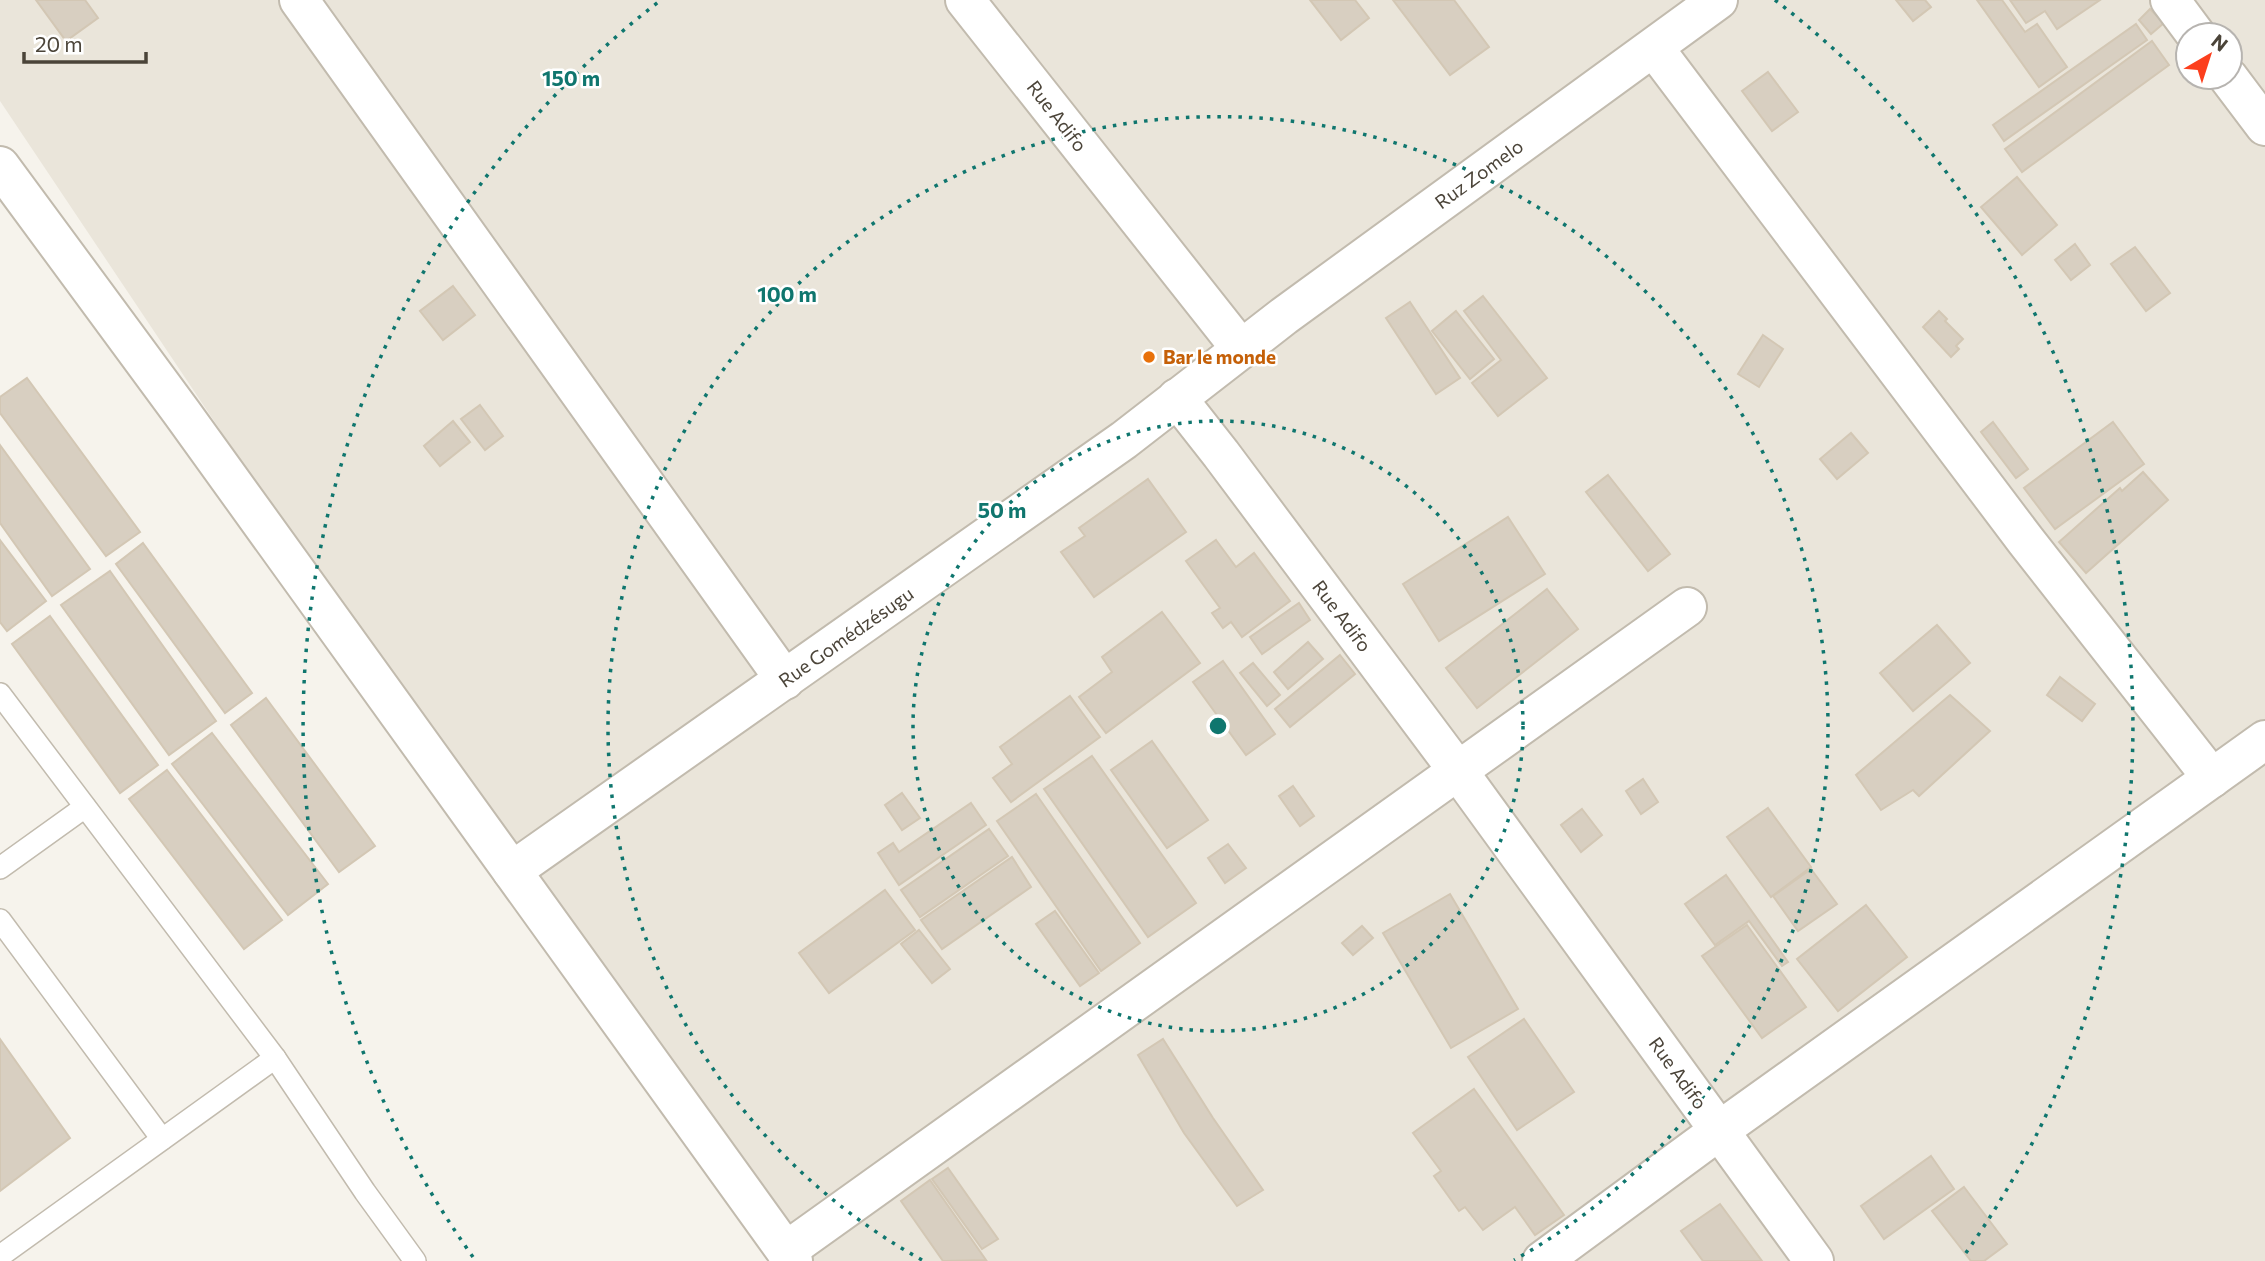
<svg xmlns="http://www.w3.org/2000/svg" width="2265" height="1261" font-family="Commissioner,sans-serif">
<rect width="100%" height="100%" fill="#f6f3ec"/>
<!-- residential -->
<path fill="#eae5da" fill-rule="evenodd" d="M 0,0 L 2265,0 L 2265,1261 L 776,1261 L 0,101 ZM 2188,35 L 2230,35 L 2230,77 L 2188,77 Z"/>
<!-- building -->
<g fill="#d8cfc1" stroke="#d3c7b4" stroke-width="2">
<path d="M 36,0 L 85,0 L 98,18 L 66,41 Z"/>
<path d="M 1310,0 L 1355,0 L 1369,18 L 1341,40 Z"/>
<path d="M 1393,0 L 1454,0 L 1489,47 L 1450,75 Z"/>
<path d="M 1896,0 L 1925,0 L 1931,7 L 1913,21 Z"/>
<path d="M 1977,0 L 2002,0 L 2025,32 L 2037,24 L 2067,67 L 2039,87 Z"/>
<path d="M 2010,0 L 2100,0 L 2057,29 L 2045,11 L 2026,23 Z"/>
<path d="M 2150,9 L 2164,23 L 2151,34 L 2139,20 Z"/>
<path d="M 2136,24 L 2147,40 L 2004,141 L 1993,125 Z"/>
<path d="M 2152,41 L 2169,65 L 2022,172 L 2005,149 Z"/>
<path d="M 1768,72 L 1798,112 L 1772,131 L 1742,91 Z"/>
<path d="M 2017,177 L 2057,225 L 2022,255 L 1981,207 Z"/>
<path d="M 2075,244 L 2090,265 L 2071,280 L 2055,260 Z"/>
<path d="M 2135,247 L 2170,293 L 2146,311 L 2111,264 Z"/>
<path d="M 453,286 L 475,315 L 443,340 L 420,311 Z"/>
<path d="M 1483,296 L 1547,378 L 1498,416 L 1472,383 L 1501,360 L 1464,311 Z"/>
<path d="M 1410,302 L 1460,378 L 1436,394 L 1386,318 Z"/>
<path d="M 1456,311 L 1494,359 L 1470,379 L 1432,331 Z"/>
<path d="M 1939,311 L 1947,319 L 1945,321 L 1963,339 L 1956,346 L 1959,349 L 1951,357 L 1923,327 Z"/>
<path d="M 1763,335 L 1783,349 L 1759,387 L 1738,374 Z"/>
<path d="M 27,378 L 140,532 L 106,556 L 0,413 L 0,397 Z"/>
<path d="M 480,405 L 503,436 L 485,450 L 461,419 Z"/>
<path d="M 453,421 L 470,442 L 440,466 L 424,446 Z"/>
<path d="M 1993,422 L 2028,469 L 2016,478 L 1981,432 Z"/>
<path d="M 2113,422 L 2144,464 L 2055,529 L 2024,488 Z"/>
<path d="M 1851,433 L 1868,453 L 1837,479 L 1820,459 Z"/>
<path d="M 0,445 L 90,569 L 52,596 L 0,523 Z"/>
<path d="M 2143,472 L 2168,500 L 2086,573 L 2059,542 L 2120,488 L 2122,491 Z"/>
<path d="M 1608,475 L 1670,554 L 1648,571 L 1586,492 Z"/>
<path d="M 1148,479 L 1186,532 L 1094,597 L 1061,552 L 1085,536 L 1079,528 Z"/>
<path d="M 1508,517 L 1545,574 L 1439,641 L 1403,584 Z"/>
<path d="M 0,540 L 46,601 L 7,631 L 0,622 Z"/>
<path d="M 1216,540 L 1236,567 L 1254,553 L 1290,601 L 1242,637 L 1231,622 L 1223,628 L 1212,613 L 1220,608 L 1186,561 Z"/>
<path d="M 143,543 L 252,693 L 225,713 L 116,564 Z"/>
<path d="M 110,571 L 216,721 L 169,755 L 61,605 Z"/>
<path d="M 1547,589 L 1578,629 L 1477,708 L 1446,668 Z"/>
<path d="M 1299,603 L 1310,620 L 1262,654 L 1250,637 Z"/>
<path d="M 1162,612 L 1200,663 L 1106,733 L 1079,697 L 1112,672 L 1102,657 Z"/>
<path d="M 50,616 L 158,765 L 120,793 L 12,644 Z"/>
<path d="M 1937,625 L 1970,663 L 1913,711 L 1880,673 Z"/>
<path d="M 1308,642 L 1323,659 L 1288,689 L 1274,672 Z"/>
<path d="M 1340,655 L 1355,674 L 1290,727 L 1275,709 Z"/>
<path d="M 1223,661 L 1275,734 L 1246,755 L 1193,682 Z"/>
<path d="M 1253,663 L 1280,695 L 1267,706 L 1240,673 Z"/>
<path d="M 2060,677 L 2095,704 L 2082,721 L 2047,695 Z"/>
<path d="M 1950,695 L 1990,731 L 1919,796 L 1913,790 L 1881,810 L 1856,775 Z"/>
<path d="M 1070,696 L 1100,737 L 1011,802 L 993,778 L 1012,764 L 1000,747 Z"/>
<path d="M 266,698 L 375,846 L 339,872 L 231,725 Z"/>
<path d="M 212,733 L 328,884 L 288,915 L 172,764 Z"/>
<path d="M 1152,741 L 1208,820 L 1167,848 L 1111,770 Z"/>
<path d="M 1092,756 L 1196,903 L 1148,937 L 1044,789 Z"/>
<path d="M 167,770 L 282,920 L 244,949 L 129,799 Z"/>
<path d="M 1643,779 L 1658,802 L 1641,814 L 1626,791 Z"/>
<path d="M 1293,786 L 1314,816 L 1300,826 L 1279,796 Z"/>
<path d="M 902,793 L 920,818 L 902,830 L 885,805 Z"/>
<path d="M 1036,794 L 1140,943 L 1101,971 L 997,821 Z"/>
<path d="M 971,803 L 986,825 L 899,885 L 878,853 L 893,843 L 899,852 Z"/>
<path d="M 1768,808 L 1811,867 L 1771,897 L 1727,837 Z"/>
<path d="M 1582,809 L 1602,835 L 1581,852 L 1561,825 Z"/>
<path d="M 989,829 L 1008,856 L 920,917 L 901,890 Z"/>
<path d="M 1228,844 L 1246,868 L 1225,883 L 1208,858 Z"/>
<path d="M 1012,857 L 1031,887 L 942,949 L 921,920 Z"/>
<path d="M 1811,869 L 1837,904 L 1798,931 L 1773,896 Z"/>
<path d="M 1726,875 L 1788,962 L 1782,966 L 1749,921 L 1715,945 L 1685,904 Z"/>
<path d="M 885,890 L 915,930 L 829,993 L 799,953 Z"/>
<path d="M 1450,894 L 1518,1009 L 1451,1048 L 1383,933 Z"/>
<path d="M 1866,905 L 1907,957 L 1838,1011 L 1797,959 Z"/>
<path d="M 1055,911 L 1099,973 L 1080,986 L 1036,924 Z"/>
<path d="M 1747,925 L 1806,1007 L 1762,1038 L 1702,956 Z"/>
<path d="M 1362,926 L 1373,938 L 1353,955 L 1342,943 Z"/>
<path d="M 919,930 L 950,969 L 932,983 L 901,944 Z"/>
<path d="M 1524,1019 L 1574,1092 L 1517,1130 L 1468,1057 Z"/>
<path d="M 0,1039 L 70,1138 L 0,1191 Z"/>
<path d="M 1163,1039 L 1213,1118 L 1263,1190 L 1237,1206 L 1184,1133 L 1138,1055 Z"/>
<path d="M 1474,1089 L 1564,1215 L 1535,1235 L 1515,1207 L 1483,1230 L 1465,1207 L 1459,1211 L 1434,1176 L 1441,1171 L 1413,1133 Z"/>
<path d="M 1931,1156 L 1954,1189 L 1884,1239 L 1861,1206 Z"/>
<path d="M 948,1168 L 998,1239 L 982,1249 L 932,1179 Z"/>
<path d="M 930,1180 L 986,1260 L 943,1261 L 901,1201 Z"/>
<path d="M 1964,1187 L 2007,1244 L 1984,1261 L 1971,1261 L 1932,1211 Z"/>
<path d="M 1720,1204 L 1762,1261 L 1703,1261 L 1681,1231 Z"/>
</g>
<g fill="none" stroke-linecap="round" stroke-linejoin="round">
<defs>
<g id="service">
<path d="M 0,694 L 275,1058 L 365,1192 L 415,1261"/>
<path d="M 0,868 L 85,807"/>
<path d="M 0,920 L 162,1139"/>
<path d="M 0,1256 L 275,1058"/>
</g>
<g id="minor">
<path d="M 299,0 L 785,680"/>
<path d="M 965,0 L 1241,349"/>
<path d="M 2170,0 L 2196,35"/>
<path d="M 1654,48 L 2026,541 L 2212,778"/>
<path d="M 2228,77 L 2265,126"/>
<path d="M 0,166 L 182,413 L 793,1261"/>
<path d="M 1177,398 L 1221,454 L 1458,771 L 1814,1261"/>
<path d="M 512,871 L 1124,440 L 1284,316 L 1718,0"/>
<path d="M 786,1251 L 1687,607"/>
<path d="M 1542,1261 L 1720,1130 L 2265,740"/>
</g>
</defs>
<!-- service casing -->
<use href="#service" stroke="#c2bbae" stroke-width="24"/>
<!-- minor casing -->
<use href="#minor" stroke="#c2bbae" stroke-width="42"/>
<!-- service -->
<use href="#service" stroke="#fff" stroke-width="21"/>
<!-- minor -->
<use href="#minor" stroke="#fff" stroke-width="38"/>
</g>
<!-- distance rings -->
<g fill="none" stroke="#0f766e" stroke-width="3.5" stroke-dasharray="3.5 7">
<circle cx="1218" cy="726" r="305"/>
<path d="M922 1260A610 610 0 1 1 1514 1260"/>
<path d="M473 1257A915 915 0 0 1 661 0M1775 0A915 915 0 0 1 1963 1257"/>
</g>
<!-- markers -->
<circle fill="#e8710a" stroke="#fff" stroke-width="2.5" cx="1149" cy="357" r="7"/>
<g text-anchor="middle" stroke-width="5" stroke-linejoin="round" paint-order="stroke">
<!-- street labels -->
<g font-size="19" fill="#4b4439" stroke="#fff">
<text transform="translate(1057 116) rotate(52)" y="7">Rue Adifo</text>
<text transform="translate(1479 174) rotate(-36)" y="7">Ruz Zomelo</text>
<text transform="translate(1342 616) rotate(53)" y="7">Rue Adifo</text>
<text transform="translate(846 637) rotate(-35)" y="7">Rue Gomédzésugu</text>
<text transform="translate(1678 1073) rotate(54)" y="7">Rue Adifo</text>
</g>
<!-- food labels -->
<g font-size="19" font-weight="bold" fill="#c56008" stroke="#fff" text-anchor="start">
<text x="1163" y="364">Bar le monde</text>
</g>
</g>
<circle cx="1218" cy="726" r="10" fill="#0f766e" stroke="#fff" stroke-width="3.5"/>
<g font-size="21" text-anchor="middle" font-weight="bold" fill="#0f766e" stroke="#fff" stroke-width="5" stroke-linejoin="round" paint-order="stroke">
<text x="571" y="86">150 m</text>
<text x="787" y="302">100 m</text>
<text x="1002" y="518">50 m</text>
</g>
<!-- north arrow -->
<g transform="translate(2209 56) rotate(39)"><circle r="33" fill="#ffffff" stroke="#b7b4b0" stroke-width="2"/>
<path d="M0-5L12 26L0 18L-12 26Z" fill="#fc3f1d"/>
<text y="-10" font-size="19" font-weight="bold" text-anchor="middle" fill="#4b4439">N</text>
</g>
<!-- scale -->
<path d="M24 52v10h122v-10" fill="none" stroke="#4b4439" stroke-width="3.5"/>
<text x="35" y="52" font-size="21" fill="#4b4439" stroke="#ffffff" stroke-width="5" paint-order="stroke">20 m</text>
</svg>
